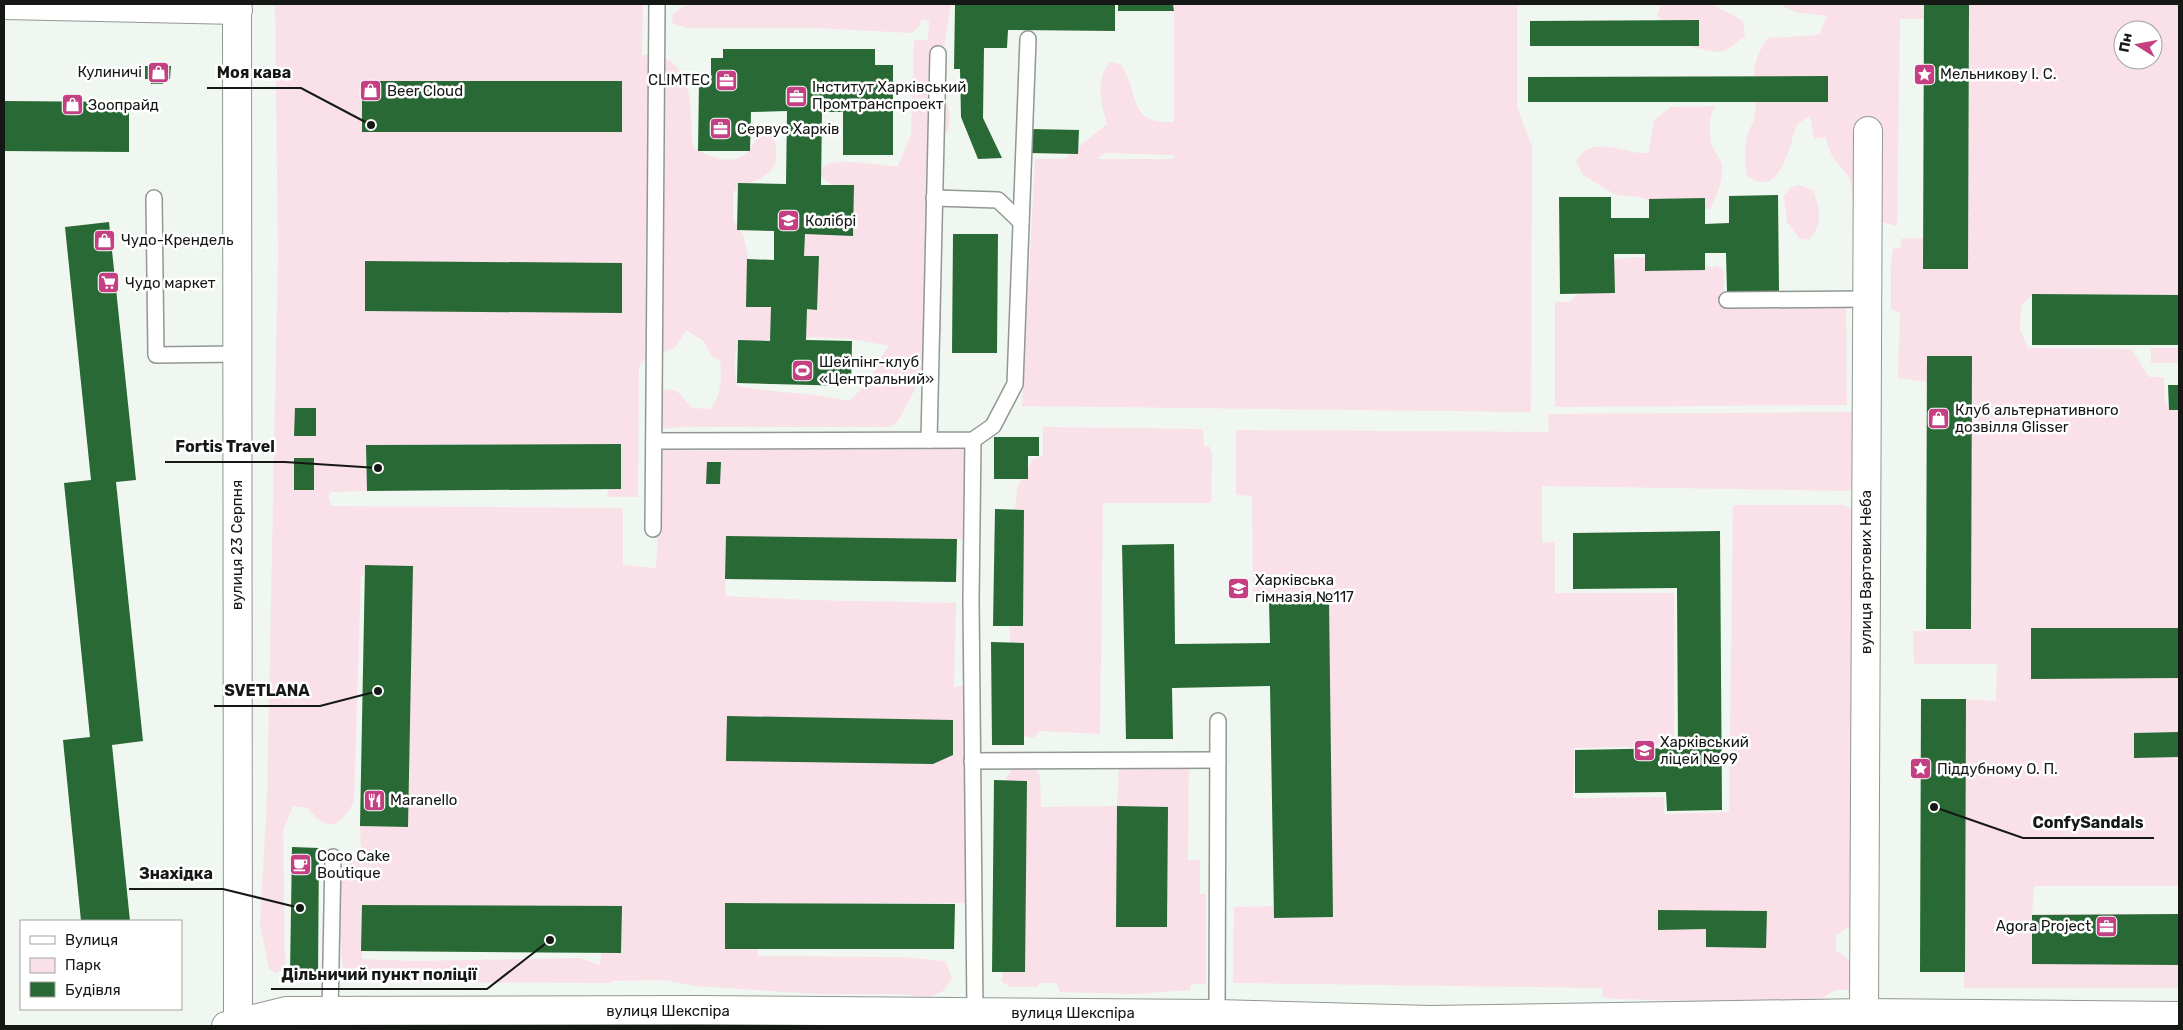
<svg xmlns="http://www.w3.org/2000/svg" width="2183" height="1030" font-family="Rubik,sans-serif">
<rect width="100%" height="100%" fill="#f0f7f0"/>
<!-- green -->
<g fill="#f9e0e9" fill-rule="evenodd">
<path d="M 275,4 L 643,4 L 642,56 C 649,53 653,55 661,57 C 697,68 689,117 693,146 C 704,156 731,166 744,155 C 751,149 756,140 761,133 L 773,132 C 784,177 767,173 733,192 L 733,220 L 743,235 L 752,274 L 777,305 L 777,347 L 738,340 L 734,365 L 737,386 C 774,393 812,392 849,401 L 870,381 L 879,360 L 889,346 L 852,339 L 806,337 L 807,309 L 817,309 L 819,257 L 804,256 L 805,234 L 853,235 L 854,186 L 833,185 L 820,176 C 819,150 882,168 898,166 L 911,135 L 914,40 L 928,40 L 929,20 L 921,20 L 920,25 L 912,33 L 815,28 L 687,28 L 672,23 L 673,14 L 684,6 L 716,4 L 951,4 L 943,54 L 946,101 L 950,113 L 949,128 L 941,139 C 940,204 940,268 942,332 L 925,348 L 919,382 L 898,421 L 890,427 L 678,427 L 665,429 C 655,416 660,404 663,389 L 677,391 L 692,408 L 710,409 C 722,396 722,376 720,360 L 711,356 L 704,341 L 686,330 L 676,347 L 643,361 L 639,367 L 638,497 L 607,497 L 608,489 L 621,489 L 620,444 L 366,445 L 367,491 L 331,492 L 328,496 L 331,506 L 623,508 L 623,565 L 656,568 L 662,448 L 698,451 L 969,444 L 967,539 L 726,537 L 725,596 L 807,600 L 956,603 L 954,687 L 967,685 L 967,903 L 725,904 L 725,949 L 757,949 L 758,956 L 900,957 L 945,961 L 952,978 L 943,991 L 929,997 L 899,994 L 816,994 L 696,986 L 664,980 L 611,981 L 611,983 L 382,982 L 367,978 L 362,970 L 352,973 L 345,971 L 342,964 L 339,874 L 345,864 L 361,852 L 360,826 L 405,827 L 408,823 L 412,566 L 365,565 L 364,575 L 361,575 L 354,802 C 339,828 327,833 308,808 L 293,806 L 283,830 L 285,963 L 281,971 L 276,973 L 269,969 L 260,924 L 267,799 L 278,255 ZM 362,905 L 621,906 L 621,952 L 601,952 L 600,965 L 580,958 L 413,961 L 362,959 Z"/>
<path d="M 1174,4 L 1517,4 L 1517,107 L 1532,147 L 1531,412 L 1022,406 L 1035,159 L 1064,159 L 1107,124 C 1101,103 1095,80 1110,62 L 1120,64 C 1141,92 1125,124 1174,122 ZM 1105,153 L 1174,155 L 1174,159 L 1097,159 Z"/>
<path d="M 1662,4 L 1712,4 L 1743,21 L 1745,36 L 1726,50 L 1718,52 L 1694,48 L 1674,36 L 1657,15 Z"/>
<path d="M 1779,4 L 1924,4 L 1924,19 L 1900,19 L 1897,226 L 1861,217 L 1853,198 L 1850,178 L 1832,156 L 1825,137 L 1814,139 L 1810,116 L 1797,124 C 1789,146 1781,200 1747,176 C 1745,162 1744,148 1748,134 C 1749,129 1753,124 1754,119 C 1760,86 1744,71 1768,38 L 1819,35 L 1827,16 L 1795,12 Z"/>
<path d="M 1969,4 L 2179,4 L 2179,295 L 2032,294 L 2021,306 L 2020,330 L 2028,348 L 2131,349 L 2149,377 L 2164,377 L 2165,402 L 2170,410 L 2179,410 L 2179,886 L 2034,886 L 2032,914 L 2179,914 L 2179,988 L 1964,988 L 1962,699 L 1996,701 L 1997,664 L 1914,664 L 1913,631 L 1971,629 L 1972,356 L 1928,356 L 1927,382 L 1898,378 L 1900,313 L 1891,309 L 1891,266 L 1893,249 L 1901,247 L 1901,239 L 1923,238 L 1923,269 L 1968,269 ZM 2123,30 L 2153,30 L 2153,60 L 2123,60 Z"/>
<path d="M 1715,106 C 1709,115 1709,132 1711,143 C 1713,152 1722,158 1722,168 C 1723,182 1716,196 1710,209 L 1658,204 L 1640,197 L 1616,195 L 1583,175 L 1576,162 C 1591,132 1625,155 1649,153 L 1654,120 L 1671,107 Z"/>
<path d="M 1798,185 L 1814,190 C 1819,214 1825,219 1809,240 L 1800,239 L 1787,222 L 1784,195 L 1792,187 Z"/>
<path d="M 1638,257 L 1712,267 L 1717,265 L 1724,271 L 1724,298 L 1846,300 L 1847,405 L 1555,407 L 1555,302 L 1570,302 L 1602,268 L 1615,259 Z"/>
<rect x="2151" y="348" width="28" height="15"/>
<path d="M 1854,412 L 1854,485 L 1850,491 L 1542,486 L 1542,543 L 1555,541 L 1555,593 L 1674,593 L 1674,746 L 1574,748 L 1573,798 L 1664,797 L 1664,814 L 1729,812 L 1733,505 L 1845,505 L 1854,512 L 1851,925 L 1836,935 L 1836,951 C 1856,961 1850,970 1850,990 L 1835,990 L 1823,998 L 1785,1003 L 1616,999 L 1602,997 L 1603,988 L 1233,983 L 1234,907 L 1274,906 L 1275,918 L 1333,917 L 1329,600 L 1253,600 L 1252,496 L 1236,495 L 1236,430 L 1549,432 L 1548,414 Z"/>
<path d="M 1043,427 L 1203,429 L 1204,446 L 1209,446 L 1212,454 L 1211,503 L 1103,503 L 1100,734 L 1040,731 L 1033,738 L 1023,736 L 1014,704 L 1007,588 L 1017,488 L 1033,459 L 1043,456 Z"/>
<path d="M 1014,766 L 1036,767 L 1040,777 L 1041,807 L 1117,806 L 1119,766 L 1189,767 L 1188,860 L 1200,860 L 1200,894 L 1206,894 L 1206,984 L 1191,984 L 1190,990 L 1135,994 L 1060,992 L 1057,983 L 1040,983 L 1037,987 L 1010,987 L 1001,981 L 1006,960 L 1005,780 Z"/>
<path d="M 484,1019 L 606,1019 L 605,1026 L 474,1026 Z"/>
<path d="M 674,1019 L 1121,1026 L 672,1026 Z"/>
</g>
<!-- building -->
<g fill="#286935">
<path d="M 955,4 L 1115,4 L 1115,31 L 1008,30 L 1007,48 L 984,48 L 983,118 L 1002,158 L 978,159 L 961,117 L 960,69 L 954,69 Z"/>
<path d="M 1118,4 L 1173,4 L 1174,11 L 1118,11 Z"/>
<path d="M 1924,4 L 1969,4 L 1968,269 L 1923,269 Z"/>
<path d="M 1699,20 L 1699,46 L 1530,46 L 1530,21 Z"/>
<path d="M 723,49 L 875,49 L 875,65 L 893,65 L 893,155 L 843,155 L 843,112 L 822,112 L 821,185 L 854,185 L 853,236 L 805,234 L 804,256 L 819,256 L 817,310 L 807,309 L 806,340 L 852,341 L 851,386 L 737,383 L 738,340 L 770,341 L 771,307 L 746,307 L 747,259 L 774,260 L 774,231 L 737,230 L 738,183 L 786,184 L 787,111 L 751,112 L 750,151 L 698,151 L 699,81 L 711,81 L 711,58 L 723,58 Z"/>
<path d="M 145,66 L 171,66 L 170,79 L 164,79 L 163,84 L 151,84 L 151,79 L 145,79 Z"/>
<path d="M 1828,76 L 1828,102 L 1528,102 L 1528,77 Z"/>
<rect x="362" y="81" width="260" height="51"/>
<path d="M 4,101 L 129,102 L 129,152 L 4,151 Z"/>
<path d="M 1030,129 L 1079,130 L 1078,154 L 1030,153 Z"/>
<path d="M 1778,195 L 1779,292 L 1727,292 L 1726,253 L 1705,253 L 1705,270 L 1645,271 L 1645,254 L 1614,254 L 1615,293 L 1560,294 L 1559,197 L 1611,197 L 1611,218 L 1649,218 L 1649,199 L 1705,198 L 1705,224 L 1729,223 L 1729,196 Z"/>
<path d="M 109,222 L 136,480 L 116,482 L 143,741 L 112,745 L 130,921 L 81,921 L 63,740 L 90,737 L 64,483 L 91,480 L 65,227 Z"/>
<path d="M 953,234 L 998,234 L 997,353 L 952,353 Z"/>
<path d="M 365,261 L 622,263 L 622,313 L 365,311 Z"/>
<path d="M 2032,294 L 2179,295 L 2179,345 L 2032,345 Z"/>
<path d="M 1927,356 L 1972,356 L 1971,629 L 1926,629 Z"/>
<path d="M 2168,385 L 2179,385 L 2179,410 L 2169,410 Z"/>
<path d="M 295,408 L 316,408 L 316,436 L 294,436 Z"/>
<path d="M 994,437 L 1039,437 L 1039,456 L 1028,456 L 1028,479 L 994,479 Z"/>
<path d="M 621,444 L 621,489 L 367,491 L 366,445 Z"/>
<rect x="294" y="458" width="20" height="32"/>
<path d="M 707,462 L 721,462 L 720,484 L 706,484 Z"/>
<path d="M 995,509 L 1024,510 L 1023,626 L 993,626 Z"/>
<path d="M 1720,531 L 1722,810 L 1667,811 L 1666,792 L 1575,793 L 1575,750 L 1678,748 L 1677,588 L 1573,589 L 1573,533 Z"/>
<path d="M 726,536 L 957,539 L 956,582 L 725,579 Z"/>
<path d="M 1174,544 L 1175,644 L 1270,643 L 1269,601 L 1329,600 L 1333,917 L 1274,918 L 1270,686 L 1172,688 L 1173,739 L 1126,739 L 1122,545 Z"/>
<path d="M 365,565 L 413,566 L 408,827 L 360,826 Z"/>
<path d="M 2031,628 L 2179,628 L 2179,678 L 2031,679 Z"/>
<path d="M 991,642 L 1024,643 L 1024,745 L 992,745 Z"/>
<path d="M 1921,699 L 1966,699 L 1965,972 L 1920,972 Z"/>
<path d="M 727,716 L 953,720 L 953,755 L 933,764 L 726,761 Z"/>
<path d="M 2179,732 L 2179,757 L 2134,758 L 2134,733 Z"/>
<path d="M 994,780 L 1027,781 L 1025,972 L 992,972 Z"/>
<path d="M 1117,806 L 1168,807 L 1167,927 L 1116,927 Z"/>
<path d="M 292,847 L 319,848 L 318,974 L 290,973 Z"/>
<path d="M 725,903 L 955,904 L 954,949 L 725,949 Z"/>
<path d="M 362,905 L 622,906 L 621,953 L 361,951 Z"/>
<path d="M 1658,910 L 1767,911 L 1766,948 L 1706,947 L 1706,929 L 1658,930 Z"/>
<path d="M 2179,914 L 2179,965 L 2032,964 L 2032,915 Z"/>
</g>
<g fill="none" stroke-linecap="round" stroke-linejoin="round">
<defs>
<g id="service">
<path d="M 154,198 L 156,355 L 237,354"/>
<path d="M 934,198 L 998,200 L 1021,222"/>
<path d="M 1727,300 L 1867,299"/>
<path d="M 929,440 L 938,54"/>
<path d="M 973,440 L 971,600 L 975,1012"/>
<path d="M 654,441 L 973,440 L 993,426 L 1015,384 L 1028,39"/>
<path d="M 653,529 L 657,4"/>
<path d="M 972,761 L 1218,760"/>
<path d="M 330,1012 L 333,857"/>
<path d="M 1217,1014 L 1218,721"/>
</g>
<g id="minor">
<path d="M 4,5 L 238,10"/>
<path d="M 1864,1013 L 1868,131"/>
<path d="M 226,1026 L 286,1011 L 696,1010 L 1217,1014 L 1431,1020 L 1864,1013 L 2179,1016"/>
</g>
<path id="tertiary" d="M 237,4 L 238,1026"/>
</defs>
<!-- service casing -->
<use href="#service" stroke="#919892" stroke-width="18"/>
<!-- minor casing -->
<use href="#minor" stroke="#919892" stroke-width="30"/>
<!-- tertiary casing -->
<use href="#tertiary" stroke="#919892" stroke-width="30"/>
<!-- service -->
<use href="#service" stroke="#fff" stroke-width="15"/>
<!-- minor -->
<use href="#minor" stroke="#fff" stroke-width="28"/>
<!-- tertiary -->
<use href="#tertiary" stroke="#fff" stroke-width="28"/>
</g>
<!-- icons -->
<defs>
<symbol id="shop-square" viewBox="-11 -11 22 22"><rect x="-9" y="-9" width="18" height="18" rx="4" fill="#c54083" stroke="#fff"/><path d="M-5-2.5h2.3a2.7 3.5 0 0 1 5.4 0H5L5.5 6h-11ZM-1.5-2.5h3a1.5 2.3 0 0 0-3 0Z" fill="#fff"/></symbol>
<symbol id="sight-square" viewBox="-11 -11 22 22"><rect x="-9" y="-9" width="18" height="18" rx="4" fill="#c54083" stroke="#fff"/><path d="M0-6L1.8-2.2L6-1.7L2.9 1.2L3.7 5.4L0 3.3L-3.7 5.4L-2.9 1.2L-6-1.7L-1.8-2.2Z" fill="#fff"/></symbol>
<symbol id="office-square" viewBox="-11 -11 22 22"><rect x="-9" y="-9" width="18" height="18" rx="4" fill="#c54083" stroke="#fff"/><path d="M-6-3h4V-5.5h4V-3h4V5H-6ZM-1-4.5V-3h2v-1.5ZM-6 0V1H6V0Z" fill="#fff"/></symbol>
<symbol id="school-square" viewBox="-11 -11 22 22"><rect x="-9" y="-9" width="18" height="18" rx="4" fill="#c54083" stroke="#fff"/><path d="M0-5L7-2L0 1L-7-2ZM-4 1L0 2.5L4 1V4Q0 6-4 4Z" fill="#fff"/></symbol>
<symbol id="supermarket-square" viewBox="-11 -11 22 22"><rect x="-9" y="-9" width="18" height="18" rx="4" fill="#c54083" stroke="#fff"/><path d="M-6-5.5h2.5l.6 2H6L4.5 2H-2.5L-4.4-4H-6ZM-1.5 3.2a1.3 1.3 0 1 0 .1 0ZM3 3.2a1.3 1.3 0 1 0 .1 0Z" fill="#fff"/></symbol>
<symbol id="stadium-square" viewBox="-11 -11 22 22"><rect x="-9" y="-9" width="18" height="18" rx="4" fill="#c54083" stroke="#fff"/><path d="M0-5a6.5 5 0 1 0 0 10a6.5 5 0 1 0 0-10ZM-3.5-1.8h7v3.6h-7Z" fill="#fff"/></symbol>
<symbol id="restaurant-square" viewBox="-11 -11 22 22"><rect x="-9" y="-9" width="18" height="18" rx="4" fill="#c54083" stroke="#fff"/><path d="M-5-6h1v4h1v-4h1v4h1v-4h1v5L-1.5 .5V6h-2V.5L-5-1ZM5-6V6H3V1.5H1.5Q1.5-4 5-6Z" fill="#fff"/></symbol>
<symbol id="cafe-square" viewBox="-11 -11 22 22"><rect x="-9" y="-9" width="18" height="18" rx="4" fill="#c54083" stroke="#fff"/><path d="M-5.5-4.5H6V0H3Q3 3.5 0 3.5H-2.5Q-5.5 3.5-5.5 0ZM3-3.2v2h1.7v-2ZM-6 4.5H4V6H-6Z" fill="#fff"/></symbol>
</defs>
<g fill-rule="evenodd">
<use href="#shop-square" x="146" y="60" width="25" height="25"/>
<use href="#sight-square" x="1912" y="62" width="25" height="25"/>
<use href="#office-square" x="714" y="68" width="25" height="25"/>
<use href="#shop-square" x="358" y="78" width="25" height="25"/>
<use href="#office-square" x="784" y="84" width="25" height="25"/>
<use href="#shop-square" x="60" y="92" width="25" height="25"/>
<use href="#office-square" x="708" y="116" width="25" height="25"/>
<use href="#school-square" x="776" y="208" width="25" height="25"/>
<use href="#shop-square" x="92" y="228" width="25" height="25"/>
<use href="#supermarket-square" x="96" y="270" width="25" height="25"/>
<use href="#stadium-square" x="790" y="358" width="25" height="25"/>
<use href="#shop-square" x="1926" y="406" width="25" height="25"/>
<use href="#school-square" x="1226" y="576" width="25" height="25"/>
<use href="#school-square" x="1632" y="738" width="25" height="25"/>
<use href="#sight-square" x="1908" y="756" width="25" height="25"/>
<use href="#restaurant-square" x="362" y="788" width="25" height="25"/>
<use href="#cafe-square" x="288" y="852" width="25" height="25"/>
<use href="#office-square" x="2094" y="914" width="25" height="25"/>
</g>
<g text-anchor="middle" stroke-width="5" stroke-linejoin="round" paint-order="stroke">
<!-- poi labels -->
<g font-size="15" fill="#151815" stroke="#fff" text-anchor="start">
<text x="142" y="77" text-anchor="end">Кулиничі</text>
<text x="1940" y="79">Мельникову І. С.</text>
<text x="710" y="85" text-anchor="end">CLIMTEC</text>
<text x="812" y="92">Інститут Харківський<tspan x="812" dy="17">Промтранспроект</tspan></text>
<text x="387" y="96">Beer Cloud</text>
<text x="88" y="110">Зоопрайд</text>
<text x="737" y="134">Сервус Харків</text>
<text x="805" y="226">Колібрі</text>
<text x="121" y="245">Чудо-Крендель</text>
<text x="125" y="288">Чудо маркет</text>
<text x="819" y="367">Шейпінг-клуб<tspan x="819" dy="17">«Центральний»</tspan></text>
<text x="1955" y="415">Клуб альтернативного<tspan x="1955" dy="17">дозвілля Glisser</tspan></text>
<text x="1255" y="585">Харківська<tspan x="1255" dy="17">гімназія №117</tspan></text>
<text x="1660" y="747">Харківський<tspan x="1660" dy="17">ліцей №99</tspan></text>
<text x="1937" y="774">Піддубному О. П.</text>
<text x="390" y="805">Maranello</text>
<text x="317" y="861">Coco Cake<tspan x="317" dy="17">Boutique</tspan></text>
<text x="2091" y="931" text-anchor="end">Agora Project</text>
</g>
<!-- street labels -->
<g font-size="15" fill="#151815" stroke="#fff">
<text transform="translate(237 545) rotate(-90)" y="5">вулиця 23 Серпня</text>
<text transform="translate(1866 572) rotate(-90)" y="5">вулиця Вартових Неба</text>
<text x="668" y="1016">вулиця Шекспіра</text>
<text x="1073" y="1018">вулиця Шекспіра</text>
</g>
</g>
<!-- callouts -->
<path fill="none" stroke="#151815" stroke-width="2" d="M371 125L301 88H207M378 468L285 462H165M378 691L320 706H214M1934 807L2023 838H2154M300 908L223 889H129M550 940L487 989H271"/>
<g fill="#151815" stroke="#fff" stroke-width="2">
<circle cx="371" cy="125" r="5"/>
<circle cx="378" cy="468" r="5"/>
<circle cx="378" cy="691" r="5"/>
<circle cx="1934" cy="807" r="5"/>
<circle cx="300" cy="908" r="5"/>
<circle cx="550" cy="940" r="5"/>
</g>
<g font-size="16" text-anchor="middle" font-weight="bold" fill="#151815" stroke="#fff" stroke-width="5" stroke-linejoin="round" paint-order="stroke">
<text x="254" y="78">Моя кава</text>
<text x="225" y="452">Fortis Travel</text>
<text x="267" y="696">SVETLANA</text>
<text x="2088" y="828">ConfySandals</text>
<text x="176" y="879">Знахідка</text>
<text x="379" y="980">Дільничий пункт поліції</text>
</g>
<!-- border -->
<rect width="2183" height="1030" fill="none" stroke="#151815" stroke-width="10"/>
<!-- legend -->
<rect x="20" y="920" width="162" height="90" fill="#ffffff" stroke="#a1a3a1"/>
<rect x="30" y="936" width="25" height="8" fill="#ffffff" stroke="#a1a3a1"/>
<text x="65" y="945" font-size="15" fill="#151815">Вулиця</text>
<rect x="30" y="958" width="25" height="15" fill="#f9e0e9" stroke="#a1a3a1"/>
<text x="65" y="970" font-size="15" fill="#151815">Парк</text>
<rect x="30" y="982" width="25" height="15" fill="#286935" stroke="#a1a3a1"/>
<text x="65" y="995" font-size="15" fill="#151815">Будівля</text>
<!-- north arrow -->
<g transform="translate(2138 45) rotate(281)"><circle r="24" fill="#ffffff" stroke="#a1a3a1"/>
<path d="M0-4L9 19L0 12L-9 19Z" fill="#c54083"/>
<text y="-8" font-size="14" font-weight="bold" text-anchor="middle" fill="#151815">Пн</text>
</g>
</svg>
